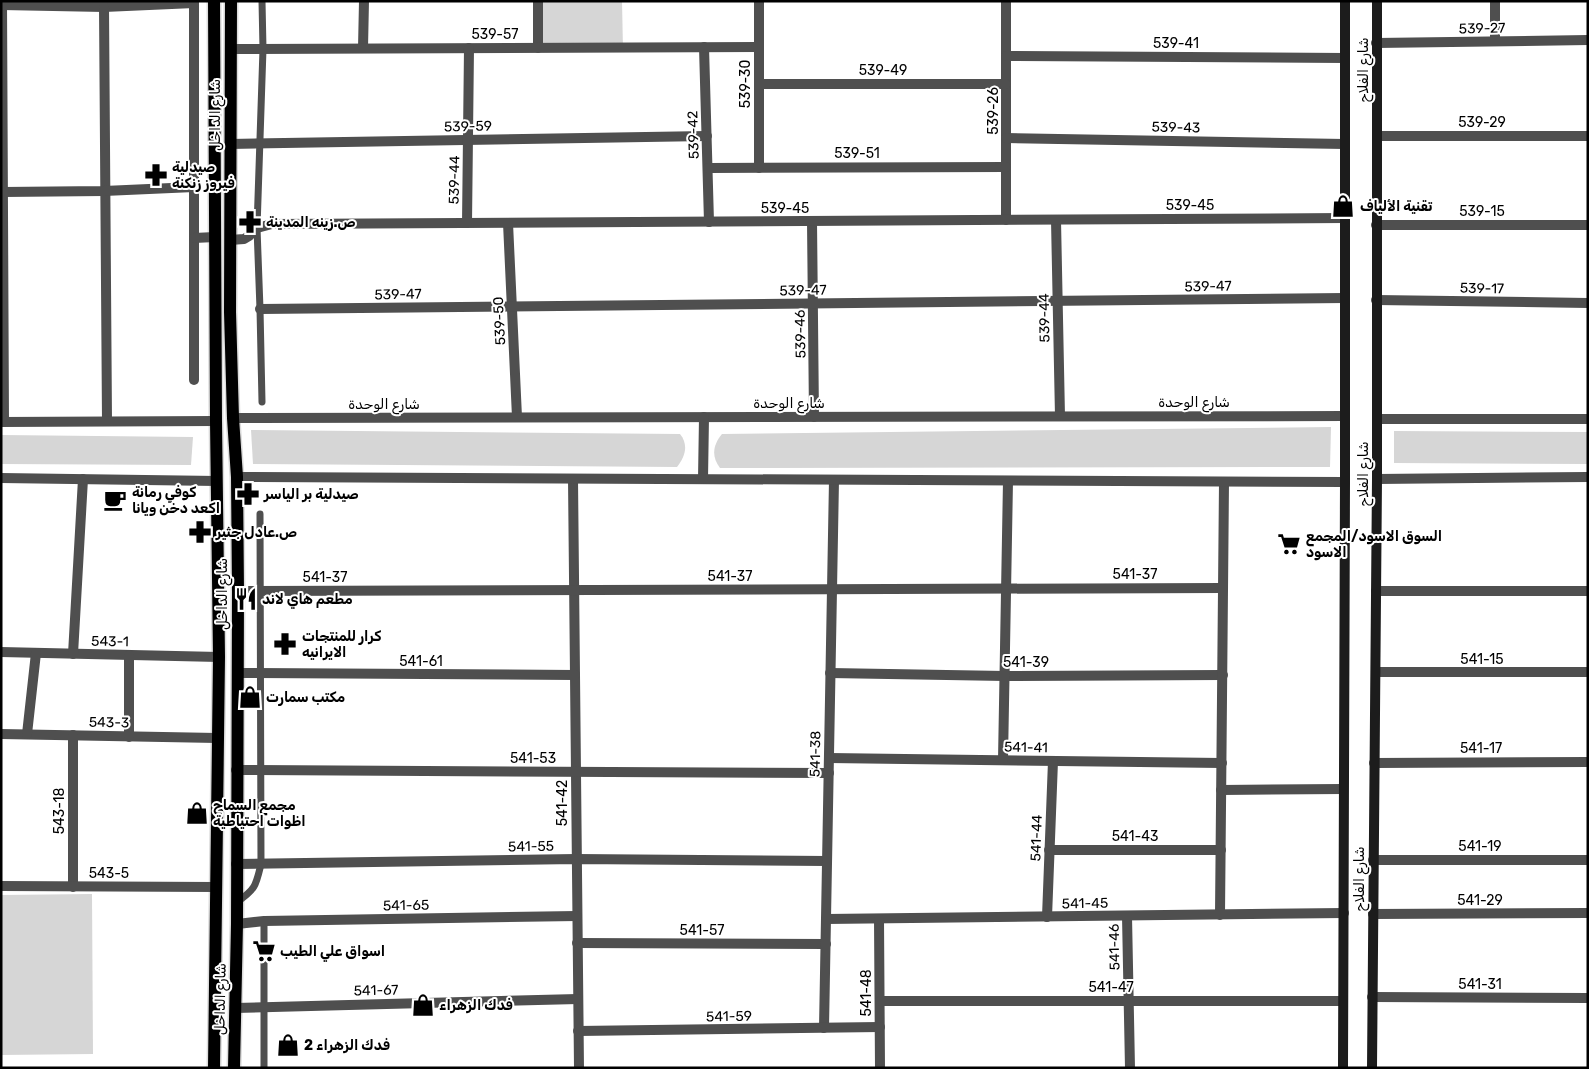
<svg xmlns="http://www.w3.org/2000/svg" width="1589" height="1069" font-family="Rubik,Vazirmatn,sans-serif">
<rect width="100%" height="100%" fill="#fff"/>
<!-- green -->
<g fill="#d6d6d6">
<path d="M 538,1 L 622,1 L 623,50 L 538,48 Z"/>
<path d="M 1331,427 L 1330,467 L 720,468 C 711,456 713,445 722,434 Z"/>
<path d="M 251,430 L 680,434 C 689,445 685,457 677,467 L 253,464 Z"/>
<path d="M 1394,431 L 1588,432 L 1588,464 L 1394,463 Z"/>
<path d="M 1,435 L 193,437 L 191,465 L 1,464 Z"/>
<path d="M 92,894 L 93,1054 L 1,1055 L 1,895 Z"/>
</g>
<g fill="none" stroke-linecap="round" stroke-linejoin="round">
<defs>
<g id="primary">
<path d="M 231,1 L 230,312 L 233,418 L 237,477 L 238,591 L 237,924 L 234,1068"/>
<path d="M 214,1068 L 219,657 L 216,421 L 214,1"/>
</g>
</defs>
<!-- primary casing -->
<use href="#primary" stroke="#dbdbdb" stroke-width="15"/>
<!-- service -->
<g stroke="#4f4f4f" stroke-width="7">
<path d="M 262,402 L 260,309 L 257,228 L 263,49 L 262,1"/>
<path d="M 237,902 C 256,889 256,885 261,864 L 260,514"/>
<path d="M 264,921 L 264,1068"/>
</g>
<!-- minor -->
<g stroke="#4f4f4f" stroke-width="10">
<path d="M 2,1 L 4,422"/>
<path d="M 194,1 L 194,380"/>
<path d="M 538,1 L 538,48"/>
<path d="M 1006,1 L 1006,220"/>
<path d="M 1495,1 L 1495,41"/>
<path d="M 2,5 L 104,7 L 194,3"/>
<path d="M 104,7 L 107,421"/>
<path d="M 1376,43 L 1588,40"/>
<path d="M 704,47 L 709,222"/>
<path d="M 363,48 L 364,1"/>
<path d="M 231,49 L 759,47"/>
<path d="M 1006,56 L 1345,58"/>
<path d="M 759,84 L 1006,84"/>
<path d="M 1377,136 L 1588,136"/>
<path d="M 1006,138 L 1345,144"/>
<path d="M 230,144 L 707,136"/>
<path d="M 708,168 L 1006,167"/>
<path d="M 759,168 L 759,1"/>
<path d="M 3,192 L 104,191 L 194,187"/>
<path d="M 1056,220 L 1060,416"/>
<path d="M 812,221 L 814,417"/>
<path d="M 467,223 L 469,48"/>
<path d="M 508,223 L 517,417"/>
<path d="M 1376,225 L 1588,225"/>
<path d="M 194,238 L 215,237"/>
<path d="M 230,240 L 244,239 L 249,236 L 257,228 L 272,224 L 1345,218"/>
<path d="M 1376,300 L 1588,303"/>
<path d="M 260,309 L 1345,298"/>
<path d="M 573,479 L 579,1068"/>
<path d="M 238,591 L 1223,588"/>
<path d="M 1376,591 L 1588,591"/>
<path d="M 1,652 L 219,657"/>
<path d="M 73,654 L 83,479"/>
<path d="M 1376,672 L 1588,672"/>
<path d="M 237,673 L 575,675"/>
<path d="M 830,673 L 1005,676 L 1223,675"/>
<path d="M 1,734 L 217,738"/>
<path d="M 27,734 L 36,653"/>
<path d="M 73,735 L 73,887"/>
<path d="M 129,737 L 129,655"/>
<path d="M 829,758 L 1222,763"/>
<path d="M 1003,760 L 1008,481"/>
<path d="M 1374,763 L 1588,762"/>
<path d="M 236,770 L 829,773"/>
<path d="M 1221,790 L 1343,789"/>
<path d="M 1049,850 L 1221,850"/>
<path d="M 1373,860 L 1588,860"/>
<path d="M 236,864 L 576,859 L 827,861"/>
<path d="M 1,886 L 217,887"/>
<path d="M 1373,914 L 1588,913"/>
<path d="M 1220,915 L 1224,482"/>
<path d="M 1127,916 L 1130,1068"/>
<path d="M 1047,917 L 1053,761"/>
<path d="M 826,919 L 1344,913"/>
<path d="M 879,919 L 880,1068"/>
<path d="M 237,924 L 264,921 L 577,916"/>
<path d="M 577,943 L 826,944"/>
<path d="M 1372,997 L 1588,998"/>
<path d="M 880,1001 L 1343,1001"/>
<path d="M 235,1008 L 578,999"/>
<path d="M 824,1028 L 834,480"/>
<path d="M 578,1031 L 880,1027"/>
</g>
<!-- tertiary -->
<g stroke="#4f4f4f" stroke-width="10">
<path d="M 233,418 L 1345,416"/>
<path d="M 1377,419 L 1588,419"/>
<path d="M 1,422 L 216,421"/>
<path d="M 237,477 L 1345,482"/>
<path d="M 1,478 L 217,481"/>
<path d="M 703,479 L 704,417"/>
<path d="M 1377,479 L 1588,477"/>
</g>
<!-- secondary -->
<g stroke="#1c1c1c" stroke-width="10">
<path d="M 1343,1068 L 1345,482 L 1345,1"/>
<path d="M 1372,1068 L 1377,479 L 1377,1"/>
</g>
<!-- primary -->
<use href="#primary" stroke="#000" stroke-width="12"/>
</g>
<!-- icons -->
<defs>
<symbol id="pharmacy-bare" viewBox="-9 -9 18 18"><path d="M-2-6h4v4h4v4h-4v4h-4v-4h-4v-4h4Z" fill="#000" stroke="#fff" stroke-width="2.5" paint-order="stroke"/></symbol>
<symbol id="shop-bare" viewBox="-9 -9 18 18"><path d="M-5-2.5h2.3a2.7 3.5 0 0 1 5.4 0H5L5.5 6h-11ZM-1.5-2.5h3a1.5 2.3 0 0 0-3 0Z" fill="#000" stroke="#fff" stroke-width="2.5" paint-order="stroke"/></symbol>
<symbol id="cafe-bare" viewBox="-9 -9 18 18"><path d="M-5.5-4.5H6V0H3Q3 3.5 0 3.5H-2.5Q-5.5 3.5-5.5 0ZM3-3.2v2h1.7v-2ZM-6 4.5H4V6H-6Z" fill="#000" stroke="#fff" stroke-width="2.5" paint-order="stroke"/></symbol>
<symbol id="supermarket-bare" viewBox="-9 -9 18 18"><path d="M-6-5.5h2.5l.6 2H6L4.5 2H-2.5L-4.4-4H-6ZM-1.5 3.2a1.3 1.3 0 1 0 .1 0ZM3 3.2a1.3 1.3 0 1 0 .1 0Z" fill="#000" stroke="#fff" stroke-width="2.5" paint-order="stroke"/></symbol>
<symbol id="restaurant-bare" viewBox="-9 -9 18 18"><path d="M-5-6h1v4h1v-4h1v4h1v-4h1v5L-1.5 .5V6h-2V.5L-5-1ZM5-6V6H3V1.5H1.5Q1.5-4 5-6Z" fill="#000" stroke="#fff" stroke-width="2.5" paint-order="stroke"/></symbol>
</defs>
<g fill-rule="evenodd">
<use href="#pharmacy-bare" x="140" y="159" width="32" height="32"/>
<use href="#shop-bare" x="1327" y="190" width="32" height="32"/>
<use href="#pharmacy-bare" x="234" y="206" width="32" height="32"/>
<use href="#pharmacy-bare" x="232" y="478" width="32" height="32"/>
<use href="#cafe-bare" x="99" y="484" width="32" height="32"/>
<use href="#pharmacy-bare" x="184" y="516" width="32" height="32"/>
<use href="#supermarket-bare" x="1273" y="528" width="32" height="32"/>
<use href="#restaurant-bare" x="230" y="583" width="32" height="32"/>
<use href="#pharmacy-bare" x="269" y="628" width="32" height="32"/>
<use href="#shop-bare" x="234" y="681" width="32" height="32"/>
<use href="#shop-bare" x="181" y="797" width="32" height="32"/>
<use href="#supermarket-bare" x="248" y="935" width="32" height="32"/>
<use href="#shop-bare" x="407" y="989" width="32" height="32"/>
<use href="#shop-bare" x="272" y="1029" width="32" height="32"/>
</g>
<g text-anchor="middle" stroke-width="4" stroke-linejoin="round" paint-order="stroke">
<!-- street labels -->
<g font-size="14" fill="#000" stroke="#fff">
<text transform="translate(1482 28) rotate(-1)" y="5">539-27</text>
<text x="495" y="39">539-57</text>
<text x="1176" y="48">539-41</text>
<text x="883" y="75">539-49</text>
<text transform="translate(1363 70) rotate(-90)" y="5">شارع الفلاح</text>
<text transform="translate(745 84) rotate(-90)" y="5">539-30</text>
<text transform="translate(993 111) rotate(-90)" y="5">539-26</text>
<text transform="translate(215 115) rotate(-90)" y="5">شارع الداخل</text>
<text x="1482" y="127">539-29</text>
<text transform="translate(468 126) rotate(-1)" y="5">539-59</text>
<text transform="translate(1176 127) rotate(1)" y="5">539-43</text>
<text transform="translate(693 135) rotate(-92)" y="5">539-42</text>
<text x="857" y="158">539-51</text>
<text transform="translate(454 180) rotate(-89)" y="5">539-44</text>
<text x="1190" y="210">539-45</text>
<text x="785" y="213">539-45</text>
<text x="1482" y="216">539-15</text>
<text transform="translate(1208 286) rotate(-1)" y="5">539-47</text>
<text transform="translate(1482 288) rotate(1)" y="5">539-17</text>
<text transform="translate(803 290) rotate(-1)" y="5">539-47</text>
<text transform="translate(398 294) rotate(-1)" y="5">539-47</text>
<text transform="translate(1044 318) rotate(-91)" y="5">539-44</text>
<text transform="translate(499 321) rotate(-93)" y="5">539-50</text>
<text transform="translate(800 334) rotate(-91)" y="5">539-46</text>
<text x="1194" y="407">شارع الوحدة</text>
<text x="789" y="408">شارع الوحدة</text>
<text x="384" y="409">شارع الوحدة</text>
<text transform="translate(1363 474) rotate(-90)" y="5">شارع الفلاح</text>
<text x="1135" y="579">541-37</text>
<text x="730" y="581">541-37</text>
<text x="325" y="582">541-37</text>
<text transform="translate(222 594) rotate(-90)" y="5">شارع الداخل</text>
<text transform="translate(110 641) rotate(1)" y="5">543-1</text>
<text x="1482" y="664">541-15</text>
<text x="421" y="666">541-61</text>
<text x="1026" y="667">541-39</text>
<text transform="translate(109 722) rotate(1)" y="5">543-3</text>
<text transform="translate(1026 747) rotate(1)" y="5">541-41</text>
<text x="1481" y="753">541-17</text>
<text transform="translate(815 754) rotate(-89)" y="5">541-38</text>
<text x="533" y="763">541-53</text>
<text transform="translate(562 803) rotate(-90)" y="5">541-42</text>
<text transform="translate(59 811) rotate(-90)" y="5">543-18</text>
<text x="1135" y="841">541-43</text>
<text transform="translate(1036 838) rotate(-88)" y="5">541-44</text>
<text transform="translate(531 846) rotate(-1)" y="5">541-55</text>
<text x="1480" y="851">541-19</text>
<text x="109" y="878">543-5</text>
<text transform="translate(1359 879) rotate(-90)" y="5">شارع الفلاح</text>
<text x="1480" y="905">541-29</text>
<text transform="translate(1085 903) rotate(-1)" y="5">541-45</text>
<text transform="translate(406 905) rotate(-1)" y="5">541-65</text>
<text x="702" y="935">541-57</text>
<text transform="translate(1114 947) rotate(-91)" y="5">541-46</text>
<text x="1480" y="989">541-31</text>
<text x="1111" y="992">541-47</text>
<text transform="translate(376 990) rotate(-1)" y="5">541-67</text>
<text transform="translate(866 993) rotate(-90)" y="5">541-48</text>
<text transform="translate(220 999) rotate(-89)" y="5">شارع الداخل</text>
<text transform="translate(729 1016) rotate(-1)" y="5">541-59</text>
</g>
<!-- poi labels -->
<g font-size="14" font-weight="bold" fill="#000" stroke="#fff" text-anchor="start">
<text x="172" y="172">صيدلية<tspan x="172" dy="16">فيروز زنكنة</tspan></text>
<text x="1360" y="211">تقنية الألياف</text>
<text x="266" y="227">ص.زينه المدينة</text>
<text x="132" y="497">كوفي رمانة<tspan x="132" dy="16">اكعد دخن ويانا</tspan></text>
<text x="264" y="499">صيدلية بر الياسر</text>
<text x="216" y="537">ص.عادل جثير</text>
<text x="1306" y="541">السوق الاسود/المجمع<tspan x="1306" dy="16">الاسود</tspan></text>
<text x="262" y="604">مطعم هاي لاند</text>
<text x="302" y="641">كرار للمنتجات<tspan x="302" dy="16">الايرانيه</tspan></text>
<text x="266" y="702">مكتب سمارت</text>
<text x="213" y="810">مجمع السماح<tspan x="213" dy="16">اظوات احتياطية</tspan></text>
<text x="280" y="956">اسواق علي الطيب</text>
<text x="439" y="1010">فدك الزهراء</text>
<text x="304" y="1050">فدك الزهراء 2</text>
</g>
</g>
<!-- border -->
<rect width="1589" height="1069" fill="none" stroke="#000000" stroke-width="5"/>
</svg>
